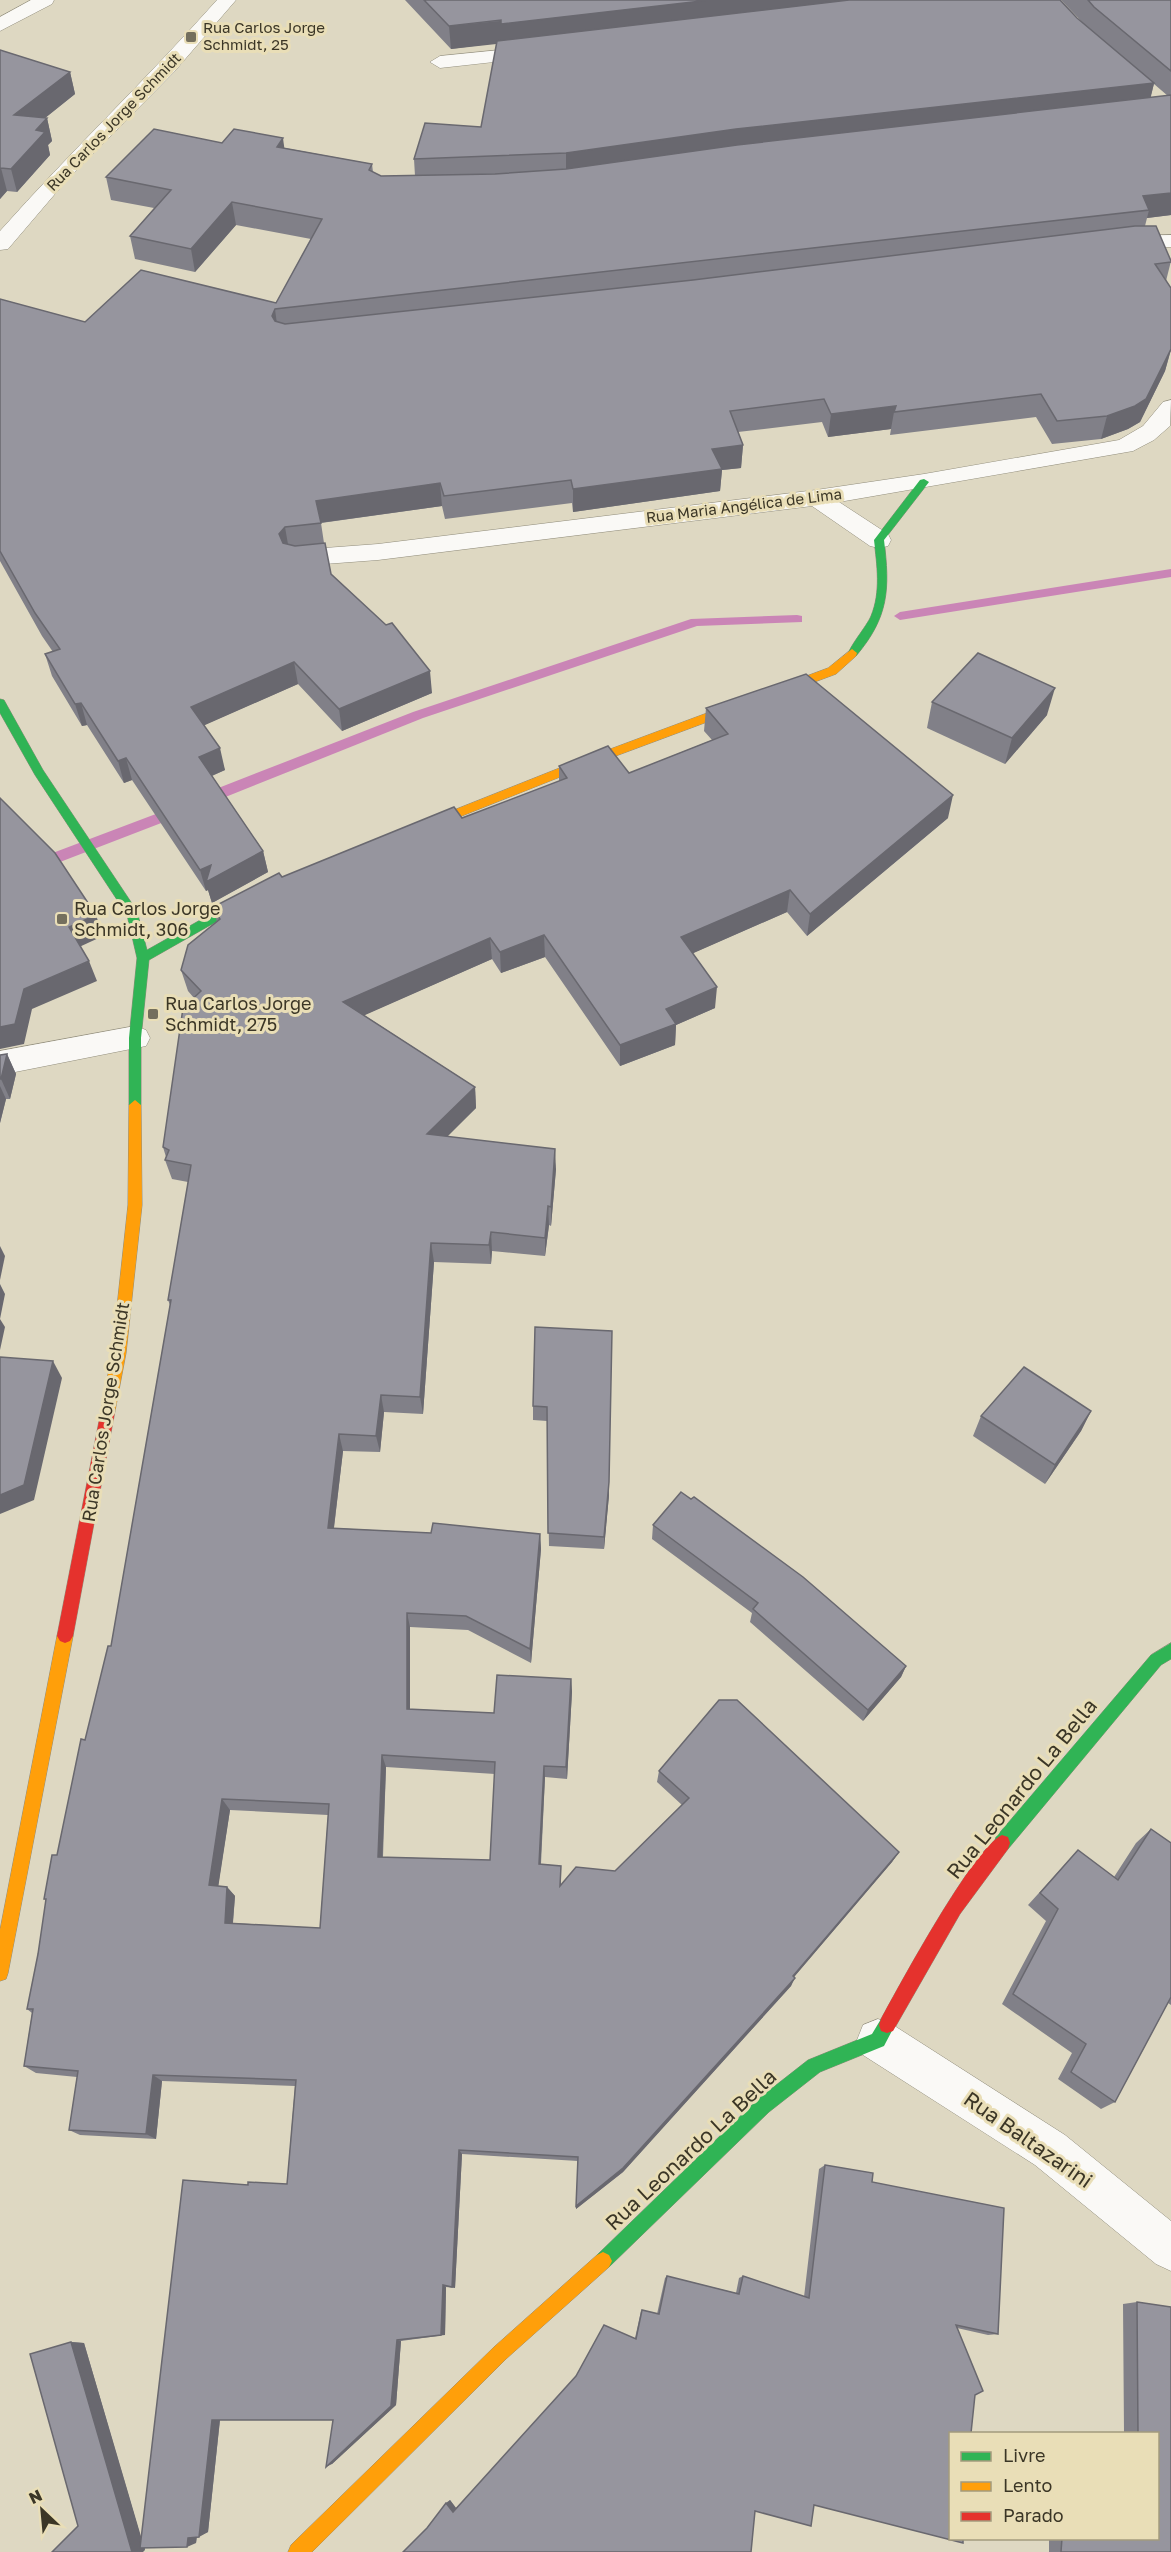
<svg xmlns="http://www.w3.org/2000/svg" width="1171" height="2552" font-family="'Golos Text',sans-serif">
<rect width="100%" height="100%" fill="#ded8c2"/>
<g fill="none" stroke-linecap="round" stroke-linejoin="round">
<!-- stream -->
<g fill="#ca85b6" fill-rule="evenodd">
<path d="M 1171,569 L 1171,577 L 900,620 L 894,616 L 900,612 Z"/>
<path d="M 797,615 L 802,616 L 802,622 L 697,626 L 423,718 L 208,804 L 203,805 L 196,800 L 198,796 L 413,712 L 691,619 Z"/>
<path d="M 177,806 L 182,807 L 182,815 L 60,862 L 0,889 L 0,878 L 50,854 Z"/>
</g>
<defs>
<g id="street">
<path d="M 31,0 L 54,0 L 52,4 L 0,31 L 0,17 Z"/>
<path d="M 217,0 L 236,0 L 174,72 L 66,181 L 8,249 L 0,250 L 0,231 C 70,152 147,79 217,0 Z"/>
<path d="M 540,46 L 550,52 L 547,56 L 440,68 L 430,62 L 440,56 Z"/>
<path d="M 1171,235 L 1171,247 L 1118,248 L 1110,247 L 1107,242 L 1110,237 L 1118,236 Z"/>
<path d="M 1171,400 L 1170,426 L 1154,440 L 1133,451 L 839,502 L 888,534 L 891,540 L 888,546 L 879,548 L 870,546 L 812,506 L 378,560 L 298,566 L 289,564 L 285,558 L 289,552 L 298,550 L 378,544 L 816,490 L 924,474 L 1119,440 L 1143,426 L 1163,402 Z"/>
<path d="M 135,1026 L 146,1030 L 150,1038 L 146,1046 L 0,1075 L 0,1051 Z"/>
<path d="M 878,2019 L 893,2025 L 1065,2135 L 1171,2221 L 1171,2271 L 1156,2264 L 1035,2165 L 863,2055 L 857,2040 L 863,2025 Z"/>
</g>
<g id="fast">
<path d="M 924,479 L 929,482 L 884,540 C 890,589 889,617 856,656 L 848,656 C 847,649 867,626 871,616 C 881,592 877,565 874,540 L 920,480 Z"/>
<path d="M 0,699 L 4,700 L 43,770 L 137,911 L 147,950 L 250,892 L 254,891 L 260,895 L 258,898 L 149,960 L 141,1038 L 141,1105 L 135,1110 L 129,1105 L 129,1038 L 137,958 L 127,915 L 35,775 L 0,713 Z"/>
<path d="M 1171,1643 L 1171,1659 L 1161,1665 L 1008,1849 L 1002,1851 L 996,1849 L 994,1843 L 996,1837 L 1151,1655 Z"/>
<path d="M 887,2017 L 893,2019 L 895,2025 L 884,2046 L 820,2072 L 769,2112 L 609,2267 L 603,2270 L 597,2267 L 594,2261 L 597,2255 L 757,2100 L 808,2060 L 872,2034 L 881,2019 Z"/>
</g>
<g id="slow">
<path d="M 852,649 L 857,653 L 856,656 L 836,674 L 570,773 L 419,833 L 411,833 L 409,830 L 411,827 L 562,767 L 828,668 Z"/>
<path d="M 135,1100 L 141,1105 L 142,1205 L 126,1353 L 115,1411 L 113,1415 L 108,1417 L 103,1415 L 101,1411 L 112,1353 L 128,1205 L 129,1105 Z"/>
<path d="M 65,1629 L 70,1631 L 73,1636 L 8,1973 L 6,1979 L 0,1981 L 0,1930 L 57,1636 L 60,1631 Z"/>
<path d="M 603,2252 L 609,2255 L 612,2261 L 609,2267 L 506,2359 L 312,2552 L 288,2552 L 291,2545 L 494,2347 L 597,2255 Z"/>
</g>
<g id="jam">
<path d="M 108,1405 L 113,1407 L 115,1411 L 73,1636 L 70,1641 L 65,1643 L 60,1641 L 57,1636 L 101,1411 L 103,1407 Z"/>
<path d="M 1002,1835 L 1008,1837 L 1010,1843 L 1008,1849 L 960,1914 L 893,2031 L 887,2033 L 881,2031 L 879,2025 L 881,2019 C 899,1986 974,1847 1002,1835 Z"/>
</g>
</defs>
<!-- street casing -->
<use href="#street" stroke="#918d7c" stroke-width="1"/>
<!-- fast casing -->
<use href="#fast" stroke="#918d7c" stroke-width="1"/>
<!-- slow casing -->
<use href="#slow" stroke="#918d7c" stroke-width="1"/>
<!-- jam casing -->
<use href="#jam" stroke="#918d7c" stroke-width="1"/>
<!-- street -->
<use href="#street" fill="#faf9f6" fill-rule="evenodd"/>
<!-- fast -->
<use href="#fast" fill="#30b455" fill-rule="evenodd"/>
<!-- slow -->
<use href="#slow" fill="#ff9f0a" fill-rule="evenodd"/>
<!-- jam -->
<use href="#jam" fill="#e5322d" fill-rule="evenodd"/>
</g>
<!-- wall -->
<g fill="#818088" fill-rule="evenodd">
<path d="M 405,0 L 1060,0 L 1077,18 L 1085,25 L 1061,0 L 1171,0 L 1171,215 L 1147,218 L 1145,226 L 1171,261 L 1166,281 L 1171,350 L 1165,371 L 1140,422 L 1128,429 L 1101,439 L 1052,444 L 1036,417 L 890,435 L 891,429 L 828,437 L 822,422 L 738,432 L 743,445 L 741,468 L 722,470 L 720,491 L 573,512 L 572,503 L 445,519 L 442,506 L 321,523 L 324,543 L 331,574 L 432,693 L 342,731 L 298,684 L 204,725 L 225,770 L 212,776 L 263,851 L 268,872 L 212,903 L 208,890 L 206,891 L 132,780 L 124,783 L 87,725 L 82,726 L 52,676 L 45,654 L 53,652 L 42,636 L 0,561 L 0,299 L 85,322 L 276,303 L 311,239 L 236,225 L 195,272 L 135,259 L 130,236 L 154,208 L 111,200 L 106,177 L 222,143 L 285,148 L 372,164 L 373,172 L 381,176 L 415,176 L 414,159 L 481,127 L 497,43 L 451,49 ZM 1154,84 L 1168,96 L 1150,98 Z"/>
<path d="M 0,50 L 70,72 L 75,94 L 45,118 L 47,118 L 52,141 L 48,145 L 50,155 L 17,192 L 7,191 L 0,199 Z"/>
<path d="M 932,702 L 1047,715 L 1005,764 L 927,728 Z"/>
<path d="M 706,708 L 948,818 L 807,936 L 787,912 L 693,953 L 715,1008 L 676,1025 L 675,1045 L 620,1066 L 545,957 L 501,973 L 492,959 L 364,1015 L 475,1087 L 476,1108 L 447,1136 L 556,1169 L 551,1226 L 549,1225 L 545,1256 L 492,1251 L 491,1264 L 434,1262 L 423,1414 L 384,1412 L 380,1452 L 343,1451 L 334,1528 L 431,1533 L 540,1534 L 541,1549 L 531,1663 L 468,1630 L 410,1627 L 410,1709 L 494,1713 L 571,1679 L 572,1692 L 567,1779 L 545,1777 L 541,1864 L 561,1866 L 561,1885 L 615,1871 L 682,1805 L 657,1782 L 659,1771 L 899,1852 L 892,1862 L 794,1977 L 791,1986 L 623,2172 L 576,2209 L 578,2161 L 462,2154 L 455,2288 L 446,2287 L 445,2335 L 401,2341 L 396,2405 L 332,2464 L 333,2420 L 220,2420 L 208,2532 L 197,2537 L 196,2543 L 145,2548 L 145,2550 L 78,2526 L 71,2342 L 84,2343 L 141,2538 L 248,2185 L 287,2184 L 295,2086 L 162,2081 L 156,2139 L 80,2135 L 69,2130 L 77,2077 L 36,2073 L 24,2066 L 32,2013 L 27,2009 L 38,1954 L 46,1900 L 44,1899 L 57,1855 L 85,1740 L 111,1646 L 170,1305 L 168,1300 L 188,1182 L 172,1179 L 165,1160 L 166,1157 L 163,1147 L 194,998 L 188,991 L 181,970 L 217,922 L 213,907 L 282,877 L 462,818 L 559,781 L 559,766 L 629,773 L 712,740 L 704,731 ZM 386,1767 L 495,1774 L 490,1860 L 383,1857 ZM 230,1810 L 328,1815 L 320,1928 L 233,1923 L 235,1896 L 227,1887 L 218,1886 Z"/>
<path d="M 7,1054 L 16,1074 L 10,1099 L 6,1099 L 0,1123 L 0,1055 Z"/>
<path d="M 535,1327 L 609,1495 L 604,1549 L 549,1546 L 547,1421 L 533,1420 L 533,1406 Z"/>
<path d="M 1091,1411 L 1081,1431 L 1045,1484 L 973,1436 L 981,1416 Z"/>
<path d="M 653,1525 L 906,1666 L 901,1677 L 863,1721 L 750,1622 L 752,1613 L 652,1539 Z"/>
<path d="M 1151,1829 L 1171,1843 L 1171,2005 L 1168,2003 L 1115,2102 L 1101,2109 L 1058,2079 L 1072,2053 L 1002,2004 L 1046,1921 L 1028,1905 L 1078,1850 L 1114,1877 L 1136,1843 Z"/>
<path d="M 825,2165 L 872,2182 L 998,2334 L 988,2335 L 957,2328 L 975,2395 L 814,2505 L 755,2511 L 428,2526 L 450,2500 L 456,2508 L 635,2338 L 641,2311 L 642,2310 L 657,2314 L 665,2278 L 667,2276 L 736,2293 L 739,2278 L 743,2276 L 804,2297 L 819,2169 Z"/>
<path d="M 1137,2302 L 1171,2307 L 1171,2552 L 1049,2552 L 1049,2538 L 1158,2538 L 1158,2433 L 1124,2433 L 1123,2304 Z"/>
</g>
<!-- shaded-wall -->
<g fill="#69686f">
<path d="M 710,0 L 901,0 L 451,49 L 449,26 Z"/>
<path d="M 70,72 L 75,94 L 20,138 L 14,115 Z"/>
<path d="M 1154,83 L 1149,105 L 566,176 L 566,153 L 736,129 Z"/>
<path d="M 47,118 L 52,141 L 48,145 L 50,155 L 17,192 L 11,169 L 36,130 Z"/>
<path d="M 283,138 L 286,161 L 277,147 Z"/>
<path d="M 1,168 L 7,191 L 0,199 L 0,169 Z"/>
<path d="M 1171,193 L 1171,215 L 1147,218 L 1149,210 L 1143,196 Z"/>
<path d="M 232,202 L 236,225 L 195,272 L 191,249 Z"/>
<path d="M 275,309 L 278,332 L 272,316 Z"/>
<path d="M 1171,349 L 1165,371 L 1140,422 L 1128,429 L 1101,439 L 1107,416 Z"/>
<path d="M 896,406 L 894,412 L 891,429 L 828,437 L 831,414 Z"/>
<path d="M 743,445 L 741,468 L 722,470 L 720,491 L 573,512 L 573,489 L 712,449 Z"/>
<path d="M 440,483 L 442,506 L 319,523 L 316,501 Z"/>
<path d="M 285,527 L 289,550 L 283,557 L 279,534 Z"/>
<path d="M 294,662 L 298,684 L 196,729 L 191,707 Z"/>
<path d="M 430,671 L 432,693 L 342,731 L 339,709 Z"/>
<path d="M 1055,688 L 1047,715 L 1005,764 L 1012,738 Z"/>
<path d="M 81,703 L 87,725 L 82,726 L 75,704 Z"/>
<path d="M 220,748 L 225,770 L 204,779 L 199,757 Z"/>
<path d="M 126,758 L 132,780 L 124,783 L 118,761 Z"/>
<path d="M 953,795 L 948,818 L 807,936 L 810,914 Z"/>
<path d="M 263,851 L 268,872 L 212,903 L 208,890 L 206,891 L 200,870 L 211,865 Z"/>
<path d="M 790,890 L 787,912 L 680,959 L 681,937 Z"/>
<path d="M 96,915 L 103,936 L 77,948 L 69,927 Z"/>
<path d="M 544,935 L 545,957 L 501,973 L 500,952 Z"/>
<path d="M 490,938 L 492,959 L 347,1023 L 343,1002 Z"/>
<path d="M 89,961 L 97,981 L 32,1009 L 24,1044 L 0,1049 L 0,1027 L 24,989 Z"/>
<path d="M 717,987 L 715,1008 L 676,1025 L 675,1045 L 620,1066 L 620,1045 L 666,1009 Z"/>
<path d="M 7,1054 L 16,1074 L 10,1099 L 1,1079 Z"/>
<path d="M 0,1086 L 6,1099 L 0,1123 Z"/>
<path d="M 475,1087 L 476,1108 L 430,1154 L 427,1134 Z"/>
<path d="M 555,1149 L 556,1169 L 551,1226 L 551,1207 Z"/>
<path d="M 548,1206 L 549,1225 L 545,1256 L 545,1238 Z"/>
<path d="M 491,1232 L 492,1251 L 491,1264 L 489,1245 Z"/>
<path d="M 431,1243 L 434,1262 L 423,1414 L 420,1397 Z"/>
<path d="M 0,1246 L 5,1256 L 0,1280 Z"/>
<path d="M 0,1284 L 5,1294 L 0,1319 L 5,1327 L 0,1350 Z"/>
<path d="M 53,1361 L 62,1378 L 34,1500 L 0,1514 L 0,1495 Z"/>
<path d="M 381,1395 L 384,1412 L 380,1452 L 376,1436 Z"/>
<path d="M 1091,1411 L 1081,1431 L 1045,1484 L 1055,1465 Z"/>
<path d="M 339,1434 L 343,1451 L 332,1543 L 328,1528 Z"/>
<path d="M 609,1482 L 609,1495 L 604,1549 L 604,1537 Z"/>
<path d="M 540,1534 L 541,1549 L 531,1663 L 530,1649 Z"/>
<path d="M 407,1613 L 410,1627 L 410,1721 L 407,1709 Z"/>
<path d="M 906,1666 L 901,1677 L 863,1721 L 868,1710 Z"/>
<path d="M 571,1679 L 572,1692 L 567,1779 L 566,1767 Z"/>
<path d="M 382,1755 L 386,1767 L 382,1867 L 378,1857 Z"/>
<path d="M 544,1766 L 545,1777 L 540,1874 L 539,1864 Z"/>
<path d="M 222,1799 L 230,1810 L 217,1895 L 209,1885 Z"/>
<path d="M 899,1852 L 892,1862 L 788,1984 L 793,1976 Z"/>
<path d="M 227,1887 L 235,1896 L 232,1932 L 225,1923 Z"/>
<path d="M 795,1978 L 791,1986 L 623,2172 L 576,2209 L 576,2206 Z"/>
<path d="M 153,2075 L 162,2081 L 156,2139 L 146,2134 Z"/>
<path d="M 459,2150 L 462,2154 L 455,2288 L 452,2287 Z"/>
<path d="M 443,2285 L 446,2287 L 445,2335 L 441,2335 Z"/>
<path d="M 397,2340 L 401,2341 L 396,2405 L 332,2464 L 326,2467 Z"/>
<path d="M 71,2342 L 84,2343 L 145,2550 L 143,2552 L 132,2552 Z"/>
<path d="M 220,2419 L 208,2532 L 199,2537 L 212,2420 Z"/>
<path d="M 450,2500 L 456,2508 L 453,2512 L 446,2503 Z"/>
<path d="M 197,2533 L 196,2543 L 187,2547 L 188,2538 Z"/>
</g>
<!-- building -->
<g fill="#96959e" stroke="#69686f" stroke-width="1.5" fill-rule="evenodd">
<path d="M 424,0 L 710,0 L 501,24 L 501,20 L 449,26 Z"/>
<path d="M 849,0 L 1060,0 L 1077,18 L 1154,83 L 736,129 L 566,153 L 414,159 L 425,123 L 481,127 L 497,41 Z"/>
<path d="M 1088,0 L 1171,0 L 1171,71 L 1094,7 Z"/>
<path d="M 0,50 L 70,72 L 14,115 L 47,118 L 36,130 L 45,132 L 11,169 L 1,168 L 0,169 Z"/>
<path d="M 1171,95 L 1171,193 L 1143,196 L 1149,210 L 275,309 L 272,316 L 275,321 L 285,324 L 693,280 L 1135,226 L 1156,226 L 1171,261 L 1171,262 L 1155,264 L 1171,288 L 1171,349 L 1146,399 L 1135,406 L 1107,416 L 1057,421 L 1041,394 L 894,412 L 896,406 L 831,414 L 824,399 L 730,411 L 743,445 L 712,449 L 722,469 L 573,489 L 571,480 L 444,496 L 440,483 L 316,501 L 321,523 L 285,527 L 279,534 L 283,543 L 295,546 L 325,543 L 331,574 L 386,625 L 392,623 L 430,671 L 339,709 L 294,662 L 191,707 L 220,748 L 199,757 L 263,851 L 206,882 L 211,865 L 200,870 L 126,758 L 118,761 L 81,703 L 75,704 L 45,654 L 60,649 L 35,613 L 0,551 L 0,299 L 85,322 L 141,270 L 276,303 L 322,219 L 232,202 L 191,249 L 130,236 L 171,190 L 106,177 L 154,129 L 222,143 L 234,129 L 283,138 L 277,147 L 372,164 L 369,170 L 381,176 L 495,174 L 566,169 L 737,145 Z"/>
<path d="M 978,653 L 1055,688 L 1012,738 L 932,702 Z"/>
<path d="M 806,674 L 953,795 L 810,914 L 790,890 L 681,937 L 717,987 L 666,1009 L 676,1024 L 620,1045 L 544,935 L 500,952 L 490,938 L 343,1002 L 475,1087 L 427,1134 L 555,1149 L 551,1207 L 548,1206 L 545,1238 L 491,1232 L 489,1245 L 431,1243 L 420,1397 L 381,1395 L 376,1436 L 339,1434 L 328,1528 L 431,1533 L 433,1523 L 540,1534 L 530,1649 L 466,1616 L 407,1613 L 407,1709 L 494,1713 L 497,1675 L 571,1679 L 566,1767 L 544,1766 L 539,1864 L 561,1866 L 560,1886 L 576,1867 L 615,1871 L 689,1798 L 659,1771 L 719,1700 L 737,1700 L 899,1852 L 793,1976 L 795,1978 L 623,2168 L 576,2206 L 578,2157 L 459,2150 L 452,2287 L 443,2285 L 441,2335 L 397,2340 L 391,2406 L 326,2467 L 333,2420 L 212,2420 L 199,2537 L 188,2538 L 187,2547 L 140,2548 L 183,2180 L 248,2185 L 248,2182 L 287,2184 L 296,2080 L 153,2075 L 146,2134 L 69,2130 L 78,2071 L 24,2066 L 33,2009 L 27,2009 L 38,1954 L 46,1899 L 44,1899 L 52,1855 L 57,1855 L 81,1739 L 85,1740 L 108,1646 L 111,1646 L 171,1300 L 168,1300 L 191,1165 L 165,1160 L 169,1150 L 163,1147 L 183,1008 L 201,991 L 181,970 L 188,945 L 220,919 L 213,907 L 279,873 L 282,877 L 454,807 L 462,818 L 567,778 L 559,766 L 608,746 L 629,773 L 728,734 L 706,708 ZM 382,1755 L 495,1762 L 490,1860 L 378,1857 ZM 222,1799 L 329,1804 L 320,1928 L 225,1923 L 227,1887 L 209,1885 Z"/>
<path d="M 0,798 L 55,853 L 96,915 L 69,927 L 89,961 L 24,989 L 15,1024 L 0,1027 Z"/>
<path d="M 7,1054 L 1,1079 L 0,1079 L 0,1055 Z"/>
<path d="M 535,1327 L 612,1331 L 609,1482 L 604,1537 L 548,1533 L 547,1407 L 533,1406 Z"/>
<path d="M 0,1357 L 53,1361 L 24,1485 L 0,1495 Z"/>
<path d="M 1024,1367 L 1091,1411 L 1055,1465 L 981,1416 Z"/>
<path d="M 681,1492 L 691,1499 L 694,1497 L 803,1577 L 906,1666 L 868,1710 L 753,1609 L 758,1603 L 653,1525 Z"/>
<path d="M 1151,1829 L 1171,1843 L 1171,1997 L 1115,2102 L 1071,2072 L 1086,2044 L 1013,1994 L 1058,1909 L 1040,1893 L 1078,1850 L 1118,1880 Z"/>
<path d="M 825,2165 L 873,2173 L 872,2182 L 1004,2208 L 998,2334 L 956,2325 L 983,2391 L 975,2395 L 971,2433 L 951,2433 L 951,2538 L 963,2538 L 963,2543 L 814,2505 L 811,2526 L 755,2511 L 751,2552 L 403,2552 L 427,2528 L 446,2503 L 453,2512 L 576,2376 L 604,2325 L 636,2339 L 642,2310 L 659,2314 L 667,2276 L 739,2294 L 743,2276 L 809,2298 Z"/>
<path d="M 1137,2302 L 1171,2307 L 1171,2552 L 1061,2552 L 1062,2538 L 1158,2538 L 1158,2433 L 1138,2433 Z"/>
<path d="M 71,2342 L 132,2552 L 52,2552 L 78,2526 L 30,2354 Z"/>
</g>
<!-- markers -->
<g fill="#746f5d" stroke="#e9deb7" stroke-width="2">
<rect x="185" y="31" width="12" height="12" rx="3"/>
<rect x="56" y="913" width="12" height="12" rx="3"/>
<rect x="147" y="1008" width="12" height="12" rx="3"/>
</g>
<g text-anchor="middle" stroke-width="6" stroke-linejoin="round" paint-order="stroke">
<!-- far-poi labels -->
<g font-size="15" fill="#3b3626" stroke="#e9deb7" text-anchor="start">
<text x="203" y="33">Rua Carlos Jorge<tspan x="203" dy="17">Schmidt, 25</tspan></text>
</g>
<!-- far-street labels -->
<g font-size="15" fill="#3b3626" stroke="#e9deb7">
<text transform="translate(114 122) rotate(-46)" y="5">Rua Carlos Jorge Schmidt</text>
<text transform="translate(744 506) rotate(-7)" y="5">Rua Maria Angélica de Lima</text>
</g>
<!-- poi labels -->
<g font-size="18" fill="#3b3626" stroke="#e9deb7" text-anchor="start">
<text x="74" y="915">Rua Carlos Jorge<tspan x="74" dy="21">Schmidt, 306</tspan></text>
<text x="165" y="1010">Rua Carlos Jorge<tspan x="165" dy="21">Schmidt, 275</tspan></text>
</g>
<!-- street labels -->
<g font-size="18" fill="#3b3626" stroke="#e9deb7">
<text transform="translate(106 1412) rotate(-81)" y="6">Rua Carlos Jorge Schmidt</text>
</g>
<!-- near-street labels -->
<g font-size="21" fill="#3b3626" stroke="#e9deb7">
<text transform="translate(1022 1789) rotate(-51)" y="7">Rua Leonardo La Bella</text>
<text transform="translate(1028 2140) rotate(35)" y="7">Rua Baltazarini</text>
<text transform="translate(691 2150) rotate(-43)" y="7">Rua Leonardo La Bella</text>
</g>
</g>
<!-- legend -->
<rect x="949" y="2432" width="210" height="108" fill="#e9deb7" stroke="#a39b7d" stroke-width="1.5"/>
<rect x="961" y="2452" width="30" height="9" fill="#30b455" stroke="#a39b7d" stroke-width="1.5"/>
<text x="1003" y="2462" font-size="18" fill="#3b3626">Livre</text>
<rect x="961" y="2482" width="30" height="9" fill="#ff9f0a" stroke="#a39b7d" stroke-width="1.5"/>
<text x="1003" y="2492" font-size="18" fill="#3b3626">Lento</text>
<rect x="961" y="2512" width="30" height="9" fill="#e5322d" stroke="#a39b7d" stroke-width="1.5"/>
<text x="1003" y="2522" font-size="18" fill="#3b3626">Parado</text>
<!-- north arrow -->
<g transform="translate(42 2510) rotate(334)" stroke="#e9deb7" stroke-width="4.5" paint-order="stroke">
<path d="M0-4.5L10 22L0 15L-10 22Z" fill="#3b3626"/>
<text y="-9" font-size="16" font-weight="bold" text-anchor="middle" fill="#3b3626">N</text>
</g>
</svg>
